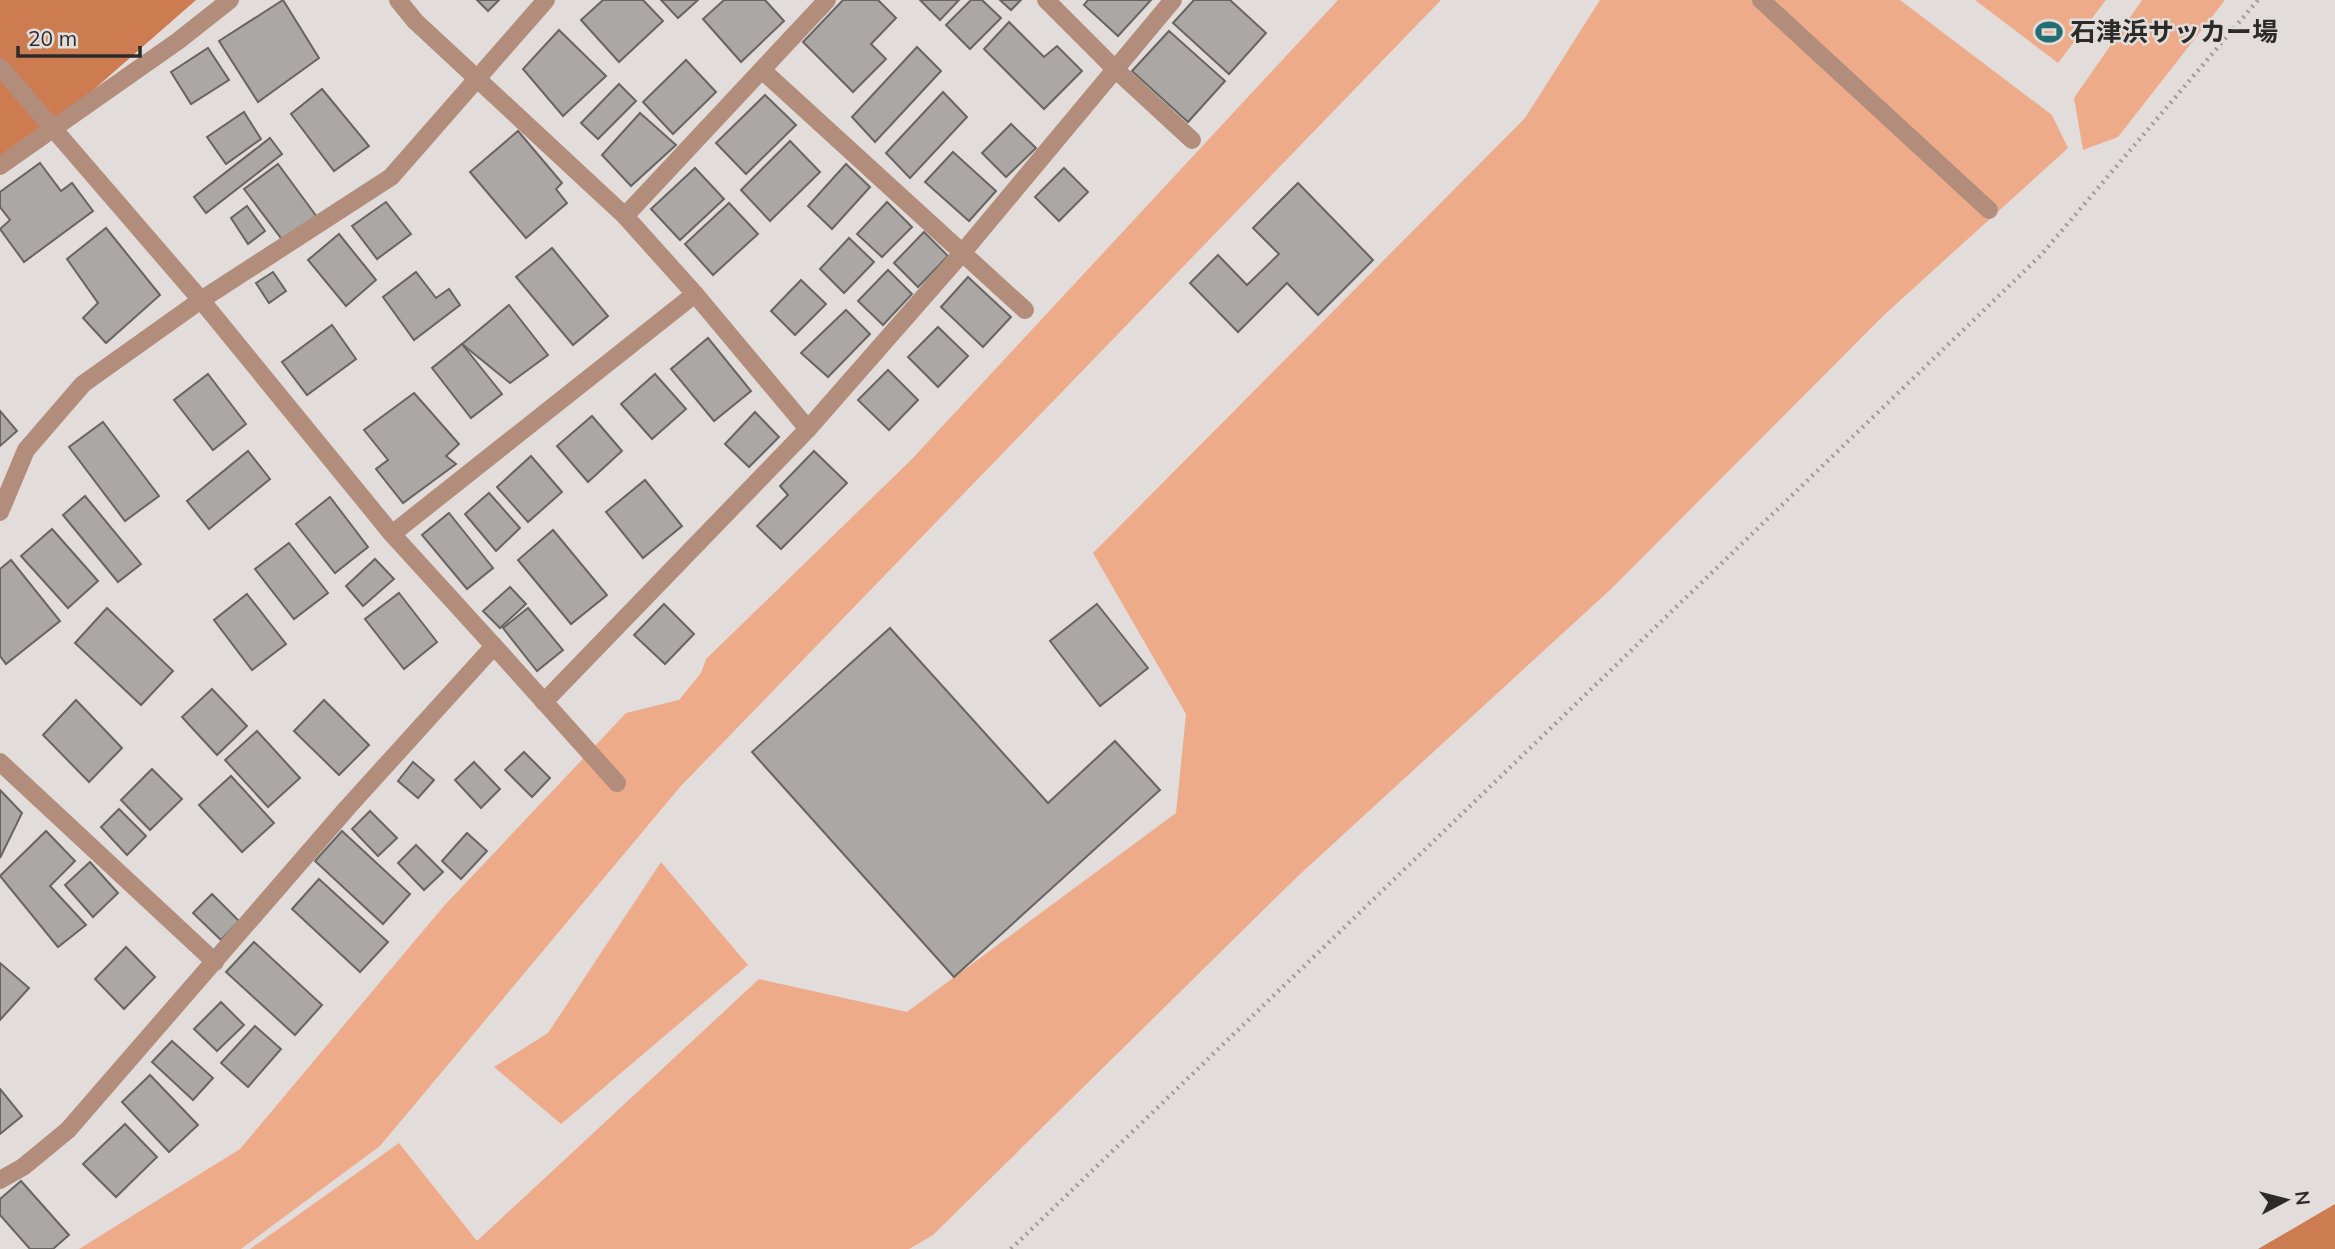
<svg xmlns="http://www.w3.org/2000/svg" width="2335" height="1249" font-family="Mulish,'Noto Sans JP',sans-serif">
<rect width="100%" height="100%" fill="#e2dddb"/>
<!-- green -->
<g fill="#eeab8a">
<path d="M 1338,0 L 1441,0 L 680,787 L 380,1146 L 241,1249 L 79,1249 L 240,1149 L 443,907 L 626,713 L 679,700 L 701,673 L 706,659 L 910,461 Z"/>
<path d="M 1600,0 L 1900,0 L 2052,115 L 2068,148 L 1883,316 L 1611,589 L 1297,877 L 933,1235 L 909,1249 L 250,1249 L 399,1143 L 477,1241 L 759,979 L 907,1012 L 1176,813 L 1186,714 L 1093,553 L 1525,118 Z"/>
<path d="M 1975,0 L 2106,0 L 2058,63 Z"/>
<path d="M 2142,0 L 2225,0 L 2118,137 L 2083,150 L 2074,98 Z"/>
<path d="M 661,862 L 748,965 L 561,1124 L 494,1067 L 548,1033 Z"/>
</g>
<!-- water -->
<g fill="#cd7b51">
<path d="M 0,0 L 196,0 L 51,127 L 0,156 Z"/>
<path d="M 2335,1204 L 2335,1249 L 2258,1249 Z"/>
</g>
<!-- building -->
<g fill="#aba7a4" stroke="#686462" stroke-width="2">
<path d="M 283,0 L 319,58 L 258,102 L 219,41 Z"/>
<path d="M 477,0 L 499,0 L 488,11 Z"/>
<path d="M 603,0 L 643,0 L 663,21 L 619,62 L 581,20 Z"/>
<path d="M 661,0 L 698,0 L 678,18 Z"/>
<path d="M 724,0 L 765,0 L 784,21 L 741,62 L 703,19 Z"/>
<path d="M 843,0 L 878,0 L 896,18 L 871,44 L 886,59 L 853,92 L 803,42 Z"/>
<path d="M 920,0 L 959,0 L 940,20 Z"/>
<path d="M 971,0 L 982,0 L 1001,18 L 970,49 L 946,25 Z"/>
<path d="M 1000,0 L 1021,0 L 1011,10 Z"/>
<path d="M 1088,0 L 1151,0 L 1118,36 L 1084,5 Z"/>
<path d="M 1194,0 L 1230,0 L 1266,33 L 1229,74 L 1173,23 Z"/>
<path d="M 1009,22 L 1044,57 L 1057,46 L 1082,71 L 1044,109 L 984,49 Z"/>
<path d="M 559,30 L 606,76 L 563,116 L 523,69 Z"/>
<path d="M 1169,31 L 1225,81 L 1188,122 L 1132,71 Z"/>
<path d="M 917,47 L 941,71 L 875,142 L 852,117 Z"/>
<path d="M 208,48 L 229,80 L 191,104 L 171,72 Z"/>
<path d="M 686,60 L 716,92 L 673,134 L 643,102 Z"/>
<path d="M 619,84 L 636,101 L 598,139 L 581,123 Z"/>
<path d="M 322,89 L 369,146 L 334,171 L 291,114 Z"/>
<path d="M 943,92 L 967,117 L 910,178 L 886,153 Z"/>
<path d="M 765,95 L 796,125 L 746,174 L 716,143 Z"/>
<path d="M 244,112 L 261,139 L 226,164 L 207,137 Z"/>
<path d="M 640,113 L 676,145 L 631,186 L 602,155 Z"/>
<path d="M 1011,124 L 1036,148 L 1006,177 L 982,153 Z"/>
<path d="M 518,131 L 562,183 L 556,189 L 567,203 L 526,238 L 470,172 Z"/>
<path d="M 270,138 L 282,154 L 206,213 L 194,197 Z"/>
<path d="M 790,141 L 820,172 L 770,221 L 741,190 Z"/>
<path d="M 953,152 L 996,191 L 969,221 L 925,182 Z"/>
<path d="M 40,163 L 61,191 L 72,183 L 93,211 L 24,262 L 0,229 L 10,220 L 0,207 L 0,192 Z"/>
<path d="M 278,164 L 317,217 L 284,242 L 244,189 Z"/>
<path d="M 846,164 L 870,187 L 832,229 L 808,206 Z"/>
<path d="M 695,168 L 724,199 L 680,240 L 651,209 Z"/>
<path d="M 1064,168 L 1088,192 L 1059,221 L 1035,197 Z"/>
<path d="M 1298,183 L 1373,260 L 1318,315 L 1287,283 L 1238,332 L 1190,283 L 1218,255 L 1247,285 L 1279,254 L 1253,228 Z"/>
<path d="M 386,202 L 411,234 L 377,259 L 352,226 Z"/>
<path d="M 887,202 L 912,227 L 882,257 L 857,234 Z"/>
<path d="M 729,203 L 758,234 L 713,275 L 685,244 Z"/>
<path d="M 247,206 L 265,231 L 248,244 L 231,218 Z"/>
<path d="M 106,228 L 160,295 L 106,343 L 83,318 L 98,303 L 67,259 Z"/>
<path d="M 924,232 L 948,256 L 918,287 L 894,263 Z"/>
<path d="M 339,234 L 376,280 L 346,306 L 308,260 Z"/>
<path d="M 849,238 L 874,262 L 844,293 L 820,269 Z"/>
<path d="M 552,248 L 608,316 L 573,345 L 516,277 Z"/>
<path d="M 888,270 L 912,294 L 883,325 L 858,301 Z"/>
<path d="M 273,272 L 286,291 L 269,303 L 256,283 Z"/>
<path d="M 416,272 L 436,298 L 449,289 L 460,305 L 414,340 L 383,297 Z"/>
<path d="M 968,277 L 1011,317 L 983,347 L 941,307 Z"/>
<path d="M 801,280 L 826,304 L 795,335 L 771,311 Z"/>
<path d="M 509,305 L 548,355 L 510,383 L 462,344 Z"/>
<path d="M 846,310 L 870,334 L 828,377 L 801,353 Z"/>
<path d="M 332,325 L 356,359 L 307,395 L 282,362 Z"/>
<path d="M 938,327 L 968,356 L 938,387 L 908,357 Z"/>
<path d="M 708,338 L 751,391 L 714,421 L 671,369 Z"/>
<path d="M 462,344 L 502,394 L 471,418 L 432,368 Z"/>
<path d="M 888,370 L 918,400 L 889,430 L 858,400 Z"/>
<path d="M 208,374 L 246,424 L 213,450 L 174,400 Z"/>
<path d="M 655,374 L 686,409 L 652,439 L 621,404 Z"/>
<path d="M 414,393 L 459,444 L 446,456 L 456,464 L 403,503 L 376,469 L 388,460 L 364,430 Z"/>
<path d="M 0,411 L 17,431 L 0,446 Z"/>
<path d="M 755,412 L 779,437 L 749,467 L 725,444 Z"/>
<path d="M 592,416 L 622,451 L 588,482 L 557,446 Z"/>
<path d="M 103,422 L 159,496 L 125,521 L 69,447 Z"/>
<path d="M 248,451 L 270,479 L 209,529 L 187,501 Z"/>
<path d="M 814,451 L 847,483 L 781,549 L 757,526 L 788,495 L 780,486 Z"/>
<path d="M 531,456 L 562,492 L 528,522 L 497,487 Z"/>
<path d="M 645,480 L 682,526 L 643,558 L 606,512 Z"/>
<path d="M 489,493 L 520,528 L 496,551 L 465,514 Z"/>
<path d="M 85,496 L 141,564 L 118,582 L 63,515 Z"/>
<path d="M 330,497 L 368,547 L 335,573 L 296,524 Z"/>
<path d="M 449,513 L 493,568 L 467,589 L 422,535 Z"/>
<path d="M 52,529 L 98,581 L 68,608 L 21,556 Z"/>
<path d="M 553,530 L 607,595 L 571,624 L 518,560 Z"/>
<path d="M 289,543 L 328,593 L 294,619 L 255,569 Z"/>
<path d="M 375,559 L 394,579 L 363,606 L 346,586 Z"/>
<path d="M 11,560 L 60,621 L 6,664 L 0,656 L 0,569 Z"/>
<path d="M 510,587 L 526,604 L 500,628 L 483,611 Z"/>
<path d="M 399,593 L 437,642 L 404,669 L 365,619 Z"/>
<path d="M 247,594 L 286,644 L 252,670 L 214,620 Z"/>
<path d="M 664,604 L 694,634 L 665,664 L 634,635 Z"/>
<path d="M 1097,604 L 1148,668 L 1100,706 L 1050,641 Z"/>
<path d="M 107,608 L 173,671 L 141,705 L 75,643 Z"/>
<path d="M 528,608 L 563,650 L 537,671 L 503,628 Z"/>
<path d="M 890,628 L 1048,803 L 1115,741 L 1160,790 L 954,977 L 752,752 Z"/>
<path d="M 212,689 L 247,726 L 217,755 L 182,717 Z"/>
<path d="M 76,700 L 122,748 L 89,782 L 43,735 Z"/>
<path d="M 324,700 L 369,745 L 339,775 L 294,731 Z"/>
<path d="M 257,731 L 300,778 L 268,807 L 225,760 Z"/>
<path d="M 524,752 L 550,778 L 532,797 L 505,770 Z"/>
<path d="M 413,762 L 434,780 L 418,798 L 398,781 Z"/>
<path d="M 474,762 L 500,789 L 481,808 L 455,780 Z"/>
<path d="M 152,769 L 182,799 L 150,830 L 121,800 Z"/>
<path d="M 231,776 L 274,823 L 242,852 L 199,805 Z"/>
<path d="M 0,790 L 22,813 L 0,858 Z"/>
<path d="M 119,809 L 146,836 L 127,855 L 101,827 Z"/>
<path d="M 370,811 L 397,838 L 378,856 L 352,829 Z"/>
<path d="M 46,831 L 75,861 L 50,886 L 86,925 L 58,947 L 0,876 Z"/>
<path d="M 342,831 L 410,894 L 383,924 L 315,861 Z"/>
<path d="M 467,833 L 487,851 L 461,879 L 442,861 Z"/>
<path d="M 416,845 L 443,872 L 424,890 L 398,863 Z"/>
<path d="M 90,862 L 118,893 L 93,917 L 65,885 Z"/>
<path d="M 319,879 L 388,942 L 360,972 L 292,909 Z"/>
<path d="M 212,894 L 239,921 L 221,940 L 193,913 Z"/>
<path d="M 254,942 L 322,1005 L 295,1035 L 226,972 Z"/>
<path d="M 126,947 L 155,977 L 124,1009 L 95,979 Z"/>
<path d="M 0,963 L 29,988 L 0,1020 Z"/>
<path d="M 221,1002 L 244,1025 L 217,1051 L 194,1029 Z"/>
<path d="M 255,1026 L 281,1049 L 248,1087 L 221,1063 Z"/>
<path d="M 172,1041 L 213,1078 L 193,1100 L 152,1062 Z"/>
<path d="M 150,1075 L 198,1125 L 169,1152 L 122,1102 Z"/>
<path d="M 0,1089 L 22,1116 L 0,1134 Z"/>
<path d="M 125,1124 L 157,1157 L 116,1197 L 83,1164 Z"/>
<path d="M 21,1181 L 69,1235 L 53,1249 L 30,1249 L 0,1215 L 0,1199 Z"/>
</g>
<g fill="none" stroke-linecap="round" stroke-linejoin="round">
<!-- path -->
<path stroke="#9e9b99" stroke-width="4.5" stroke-dasharray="2 5" stroke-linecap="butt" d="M 1011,1249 L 2041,255 L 2258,0"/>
<!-- minor -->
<g stroke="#b38d7b" stroke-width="18">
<path d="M 1046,0 L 1115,69 L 1192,140"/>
<path d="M 1761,0 L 1989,210"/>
<path d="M 0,67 L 201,300 L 392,534 L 494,646 L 348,807 L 68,1130 L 23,1167 L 0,1180"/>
<path d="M 762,70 L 1025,310"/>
<path d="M 0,166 L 178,41 L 230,0"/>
<path d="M 625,216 L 827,0"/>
<path d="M 695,294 L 808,429"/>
<path d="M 0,512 L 26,450 L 83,384 L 201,300 L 391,177 L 546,0"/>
<path d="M 392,534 L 695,294 L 625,216 L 415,21 L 398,0"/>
<path d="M 494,646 L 617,783"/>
<path d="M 544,702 L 808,429 L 963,252 L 1173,0"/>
<path d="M 0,762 L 215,962"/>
</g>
</g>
<!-- icons -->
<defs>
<symbol id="stadium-bare" viewBox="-9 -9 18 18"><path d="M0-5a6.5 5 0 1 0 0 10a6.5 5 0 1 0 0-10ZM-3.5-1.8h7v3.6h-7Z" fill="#226e70" stroke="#e2dddb" stroke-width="2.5" paint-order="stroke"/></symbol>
</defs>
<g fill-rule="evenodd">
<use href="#stadium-bare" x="2030" y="13" width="38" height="38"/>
</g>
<g text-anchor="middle" stroke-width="5" stroke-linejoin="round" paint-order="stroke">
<!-- poi labels -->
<g font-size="26" font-weight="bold" fill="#2d2b2a" stroke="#e2dddb" text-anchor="start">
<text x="2070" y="41">石津浜サッカー場</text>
</g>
</g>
<!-- north arrow -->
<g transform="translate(2286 1200) rotate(83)" stroke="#e2dddb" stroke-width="5" paint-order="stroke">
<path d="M0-5L12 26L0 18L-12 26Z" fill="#2d2b2a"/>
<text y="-10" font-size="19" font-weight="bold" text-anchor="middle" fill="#2d2b2a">N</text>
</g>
<!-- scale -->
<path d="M18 46v10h122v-10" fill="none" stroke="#2d2b2a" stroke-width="3.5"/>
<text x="28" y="46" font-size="21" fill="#2d2b2a" stroke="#e2dddb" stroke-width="5" paint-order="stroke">20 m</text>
</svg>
